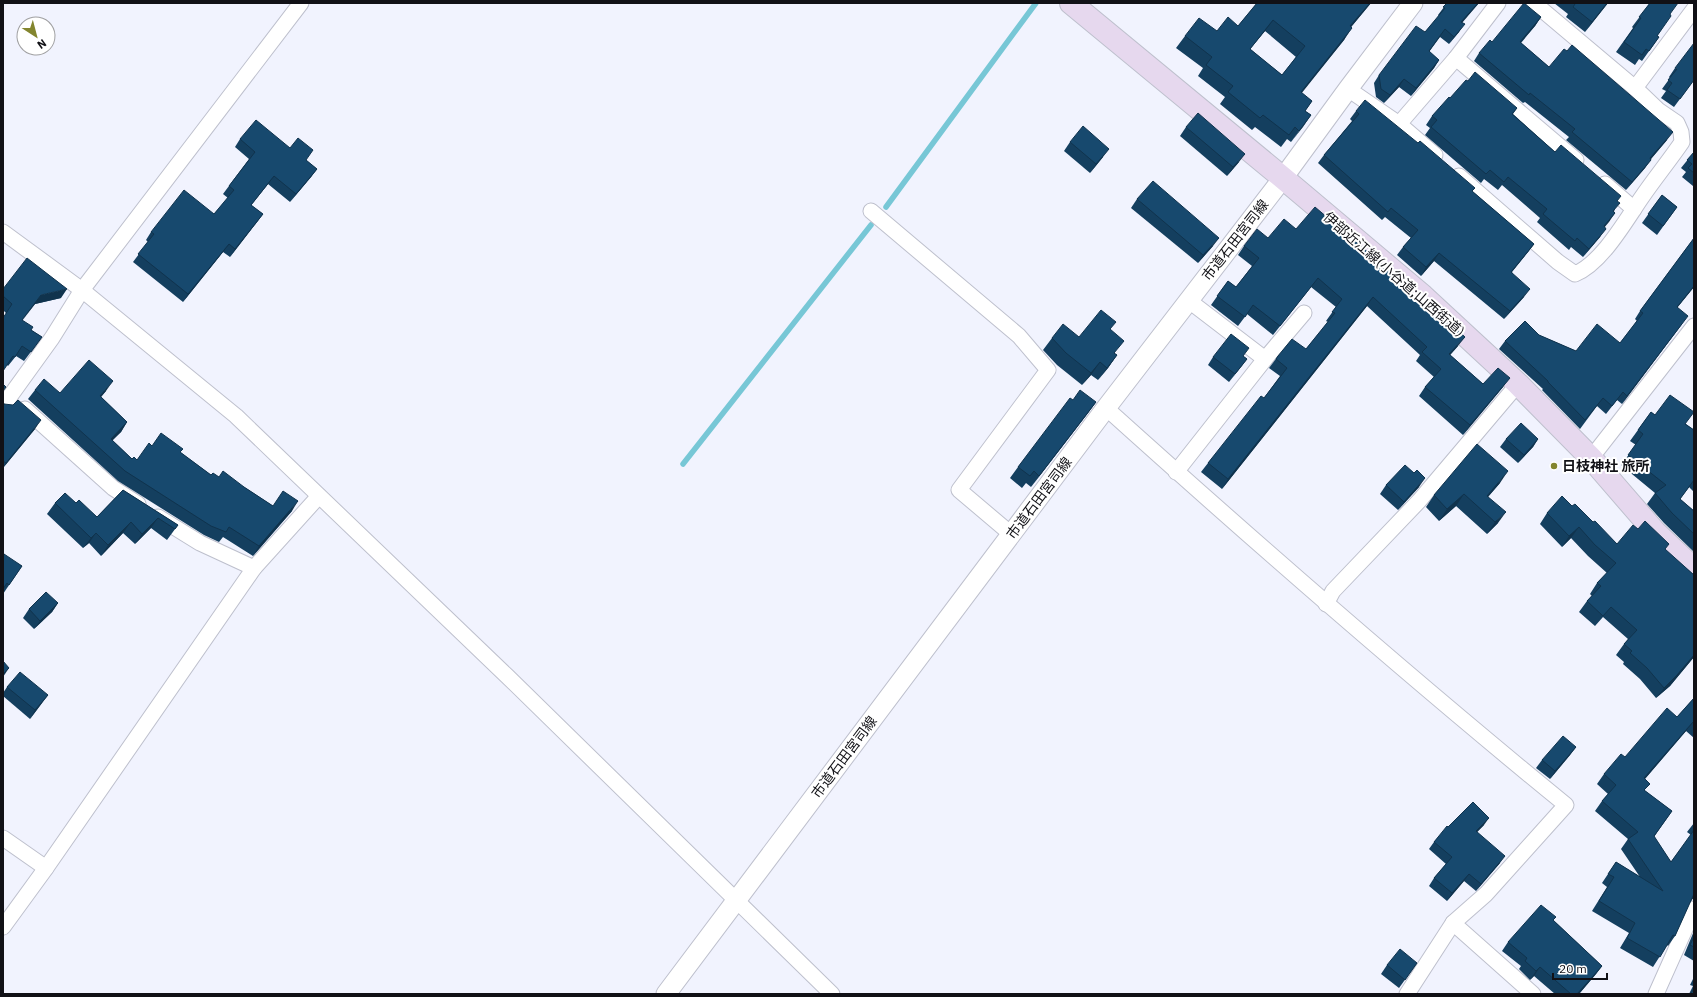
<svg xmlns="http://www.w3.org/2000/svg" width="1697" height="997" font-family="'IBM Plex Sans','Noto Sans JP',sans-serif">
<rect width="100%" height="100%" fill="#f1f3fe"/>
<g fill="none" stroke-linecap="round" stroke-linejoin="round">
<!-- stream -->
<g stroke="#77c7d6" stroke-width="5.5">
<path d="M 886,207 L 1036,3"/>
<path d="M 683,464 L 871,225"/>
</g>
<defs>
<g id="minor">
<path d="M 1456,58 L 1576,160"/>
<path d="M 1635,88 L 1694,9"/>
<path d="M 1348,89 L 1399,124 L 1435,155"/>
<path d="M 1399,124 L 1456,58 L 1498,3"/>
<path d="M 1459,176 L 1558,262 L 1575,274 C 1602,263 1626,220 1642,197 C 1655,178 1669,161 1682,142 L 1681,132 L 1677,123 L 1658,110 L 1635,88 L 1534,3"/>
<path d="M 1605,184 L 1634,209"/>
<path d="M 871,211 L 1019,336 L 1048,370 L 959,490 L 1011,534"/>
<path d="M 3,232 L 82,290 L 236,416 L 507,676 L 832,994"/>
<path d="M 1265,359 L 1304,313"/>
<path d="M 3,406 L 52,338 L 82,290 L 301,3"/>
<path d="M 1106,408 C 1257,544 1409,677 1566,805 L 1486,894 L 1453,923 L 1407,994"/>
<path d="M 25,409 L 113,488 L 138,504"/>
<path d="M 1591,458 L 1694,326"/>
<path d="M 1176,472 L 1265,359 L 1188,300"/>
<path d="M 158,517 L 200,543 L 254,568"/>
<path d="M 1326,604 L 1333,591 L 1419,501 L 1518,384"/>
<path d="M 3,838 L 46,868"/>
<path d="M 1453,923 L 1533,994"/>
<path d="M 3,927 L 46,868 L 254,568 L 319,496"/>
<path d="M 1656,994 L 1694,909"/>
</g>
<path id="tertiary" d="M 666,994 L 1106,408 L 1283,178 L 1348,89 L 1413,3"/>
<path id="secondary" d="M 1071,3 L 1283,178 L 1423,296 L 1518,384 L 1591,458 L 1655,532 L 1694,569"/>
</defs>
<!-- minor casing -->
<use href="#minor" stroke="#bec0cd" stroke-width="17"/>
<!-- tertiary casing -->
<use href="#tertiary" stroke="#bec0cd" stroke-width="21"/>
<!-- secondary casing -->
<use href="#secondary" stroke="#bec0cd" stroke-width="24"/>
<!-- minor -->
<use href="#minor" stroke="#fff" stroke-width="15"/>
<!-- tertiary -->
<use href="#tertiary" stroke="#fff" stroke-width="19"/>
<!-- secondary -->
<use href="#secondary" stroke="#e6d8ee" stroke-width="22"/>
</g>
<!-- wall -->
<g fill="#143f5f" fill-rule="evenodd">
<path d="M 1257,3 L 1371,3 L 1351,27 L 1344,40 L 1301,93 L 1312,101 L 1305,111 L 1311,115 L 1291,142 L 1287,139 L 1281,147 L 1255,127 L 1252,130 L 1220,104 L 1225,97 L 1198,76 L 1203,68 L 1176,48 L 1185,36 L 1217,31 L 1238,26 ZM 1265,31 L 1296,57 L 1282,75 L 1250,49 Z"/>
<path d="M 1447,3 L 1479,3 L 1462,22 L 1459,32 L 1449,44 L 1440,37 L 1429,52 L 1439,60 L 1434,68 L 1411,96 L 1399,87 L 1384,103 L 1376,97 L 1374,83 L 1379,75 L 1425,32 L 1439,16 L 1438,15 Z"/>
<path d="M 1554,3 L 1608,3 L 1585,32 L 1566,17 L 1568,14 Z"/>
<path d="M 1650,3 L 1670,14 L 1657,36 L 1659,37 L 1642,61 L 1639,59 L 1635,65 L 1616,52 L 1633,28 L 1632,27 Z"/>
<path d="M 1541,17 L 1535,26 L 1521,43 L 1549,67 L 1667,140 L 1651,159 L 1645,168 L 1626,190 L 1566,140 L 1569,137 L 1525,102 L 1523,103 L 1474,61 L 1479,53 L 1492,42 Z"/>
<path d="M 1675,68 L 1694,80 L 1674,107 L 1661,98 L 1666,91 L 1662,89 L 1670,78 L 1669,77 Z"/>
<path d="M 1468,81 L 1517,108 L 1513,114 L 1555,152 L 1617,201 L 1614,212 L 1615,213 L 1604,227 L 1600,237 L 1583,257 L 1571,247 L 1569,250 L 1537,222 L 1540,218 L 1502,185 L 1498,190 L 1484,179 L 1481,183 L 1425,135 L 1430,128 L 1426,125 L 1432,116 Z"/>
<path d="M 1356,111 L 1473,192 L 1534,244 L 1528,252 L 1512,272 L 1524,297 L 1504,319 L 1434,261 L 1421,276 L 1397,255 L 1403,247 L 1411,238 L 1385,217 L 1382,220 L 1318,163 L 1324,155 L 1352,121 L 1350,119 Z"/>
<path d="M 1186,127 L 1239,162 L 1227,176 L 1180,136 Z"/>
<path d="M 240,139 L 290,148 L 317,169 L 311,177 L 290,202 L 268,184 L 251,205 L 263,214 L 257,222 L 230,257 L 223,252 L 183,302 L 133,262 L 148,242 L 146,240 L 151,232 L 214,214 L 228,198 L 223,194 L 249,159 L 235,147 Z"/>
<path d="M 1070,142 L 1103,157 L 1090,173 L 1064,151 Z"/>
<path d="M 1694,152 L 1694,186 L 1693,186 L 1682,177 L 1686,172 L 1681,168 Z"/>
<path d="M 1662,195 L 1677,207 L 1657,235 L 1642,223 Z"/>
<path d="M 1137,199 L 1213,246 L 1198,263 L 1131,208 Z"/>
<path d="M 1296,229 L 1407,288 L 1458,346 L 1450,355 L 1483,384 L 1503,387 L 1463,435 L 1419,396 L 1425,387 L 1434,377 L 1416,361 L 1420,355 L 1367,306 L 1222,489 L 1201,472 L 1208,463 L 1264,398 L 1280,376 L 1269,368 L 1278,356 L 1306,349 L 1328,322 L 1326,321 L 1336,307 L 1311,287 L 1273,335 L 1247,314 L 1238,326 L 1211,305 L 1228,281 L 1236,287 L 1252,266 L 1238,255 L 1244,246 Z"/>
<path d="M 1694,238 L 1694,287 L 1677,308 L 1682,324 L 1622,404 L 1617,400 L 1606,414 L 1597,406 L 1580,429 L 1542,390 L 1543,389 L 1499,349 L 1505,341 L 1539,335 L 1576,351 L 1620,343 L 1637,321 L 1635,319 L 1640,311 Z"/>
<path d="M 3,289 L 61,298 L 35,304 L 22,320 L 31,330 L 42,337 L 24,361 L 16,356 L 8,366 L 7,365 L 6,313 L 3,310 Z"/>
<path d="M 1110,329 L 1115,354 L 1117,355 L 1108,368 L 1098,380 L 1091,375 L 1082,385 L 1057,365 L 1043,350 L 1052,338 L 1079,337 Z"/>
<path d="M 1243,356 L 1247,359 L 1229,382 L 1208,365 L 1213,357 Z"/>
<path d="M 35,390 L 60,393 L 106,391 L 101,397 L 127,422 L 121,432 L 112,440 L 132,459 L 137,460 L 152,446 L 180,452 L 211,475 L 219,477 L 244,487 L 273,506 L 292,511 L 253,556 L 223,537 L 219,542 L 204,535 L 118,481 L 28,399 Z"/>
<path d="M 1073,400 L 1096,402 L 1088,413 L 1031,487 L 1026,483 L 1022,488 L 1010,478 L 1018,467 Z"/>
<path d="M 3,402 L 4,404 L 35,429 L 3,468 Z"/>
<path d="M 1651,412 L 1655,415 L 1686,424 L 1694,430 L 1694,492 L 1689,487 L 1680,499 L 1694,511 L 1694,552 L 1664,523 L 1647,504 L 1655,493 L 1621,465 L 1636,445 L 1630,441 Z"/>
<path d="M 1506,439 L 1538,439 L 1533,447 L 1518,463 L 1500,447 Z"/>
<path d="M 1500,483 L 1488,497 L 1498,523 L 1487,534 L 1456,506 L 1439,521 L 1426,507 L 1434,495 Z"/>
<path d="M 1386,485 L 1419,487 L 1398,510 L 1380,494 Z"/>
<path d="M 123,490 L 178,525 L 167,540 L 151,528 L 135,544 L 123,533 L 101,556 L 89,543 L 83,548 L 47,514 L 55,503 L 76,503 L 97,517 Z"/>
<path d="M 1572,506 L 1593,522 L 1617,544 L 1665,550 L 1694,575 L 1694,657 L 1670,686 L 1656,698 L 1640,679 L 1623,664 L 1624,662 L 1616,655 L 1624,644 L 1628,639 L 1603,617 L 1595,626 L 1579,612 L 1587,601 L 1592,596 L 1590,594 L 1597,583 L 1607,573 L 1588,556 L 1571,538 L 1562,547 L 1540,524 L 1547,513 Z"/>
<path d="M 3,556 L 22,566 L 3,594 Z"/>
<path d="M 58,603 L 52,612 L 34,629 L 23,618 L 29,609 Z"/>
<path d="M 7,687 L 48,695 L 30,719 L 3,696 L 3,693 Z"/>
<path d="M 1694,698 L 1694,738 L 1686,731 L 1645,779 L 1645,791 L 1672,811 L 1654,837 L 1671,862 L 1691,835 L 1687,832 L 1694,823 L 1694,897 L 1690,902 L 1675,936 L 1668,946 L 1667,945 L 1653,967 L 1620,948 L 1629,933 L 1592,911 L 1607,887 L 1602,883 L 1616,862 L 1640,877 L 1621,849 L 1628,839 L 1595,811 L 1602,801 L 1608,794 L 1597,784 L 1604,774 L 1677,717 Z"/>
<path d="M 1576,747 L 1570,755 L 1550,779 L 1536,768 L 1542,760 Z"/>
<path d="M 1484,825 L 1477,832 L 1500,863 L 1476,891 L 1464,881 L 1447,901 L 1429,886 L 1434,878 L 1446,864 L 1429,849 L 1434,842 L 1448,827 Z"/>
<path d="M 1556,917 L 1553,920 L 1602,966 L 1596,974 L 1579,994 L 1555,994 L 1534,976 L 1530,980 L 1519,969 L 1521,966 L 1502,951 L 1508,942 Z"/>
<path d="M 1694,931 L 1694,961 L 1684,955 Z"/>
<path d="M 1417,963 L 1399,988 L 1381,974 L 1387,965 Z"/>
<path d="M 1694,977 L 1694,994 L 1689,994 L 1693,986 L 1690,985 Z"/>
</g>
<!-- shaded-wall -->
<g fill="#10334d">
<path d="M 1370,3 L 1371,3 L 1342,38 L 1350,26 Z"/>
<path d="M 1478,3 L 1479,3 L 1456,30 L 1461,22 Z"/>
<path d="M 1607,3 L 1608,3 L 1585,32 L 1592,22 Z"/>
<path d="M 1541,17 L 1535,26 L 1514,50 L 1520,42 Z"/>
<path d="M 1273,20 L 1265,31 L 1241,60 L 1250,49 Z"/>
<path d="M 1465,24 L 1459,32 L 1449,44 L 1454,37 Z"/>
<path d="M 1352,28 L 1344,40 L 1293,104 L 1301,92 Z"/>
<path d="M 1439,60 L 1434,68 L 1411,96 L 1416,88 Z"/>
<path d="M 1404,79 L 1399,87 L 1384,103 L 1390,95 Z"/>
<path d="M 1311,115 L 1303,127 L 1291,142 L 1299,131 Z"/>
<path d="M 1673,132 L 1667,140 L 1644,167 L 1650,158 Z"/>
<path d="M 1109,149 L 1103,157 L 1090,173 L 1096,164 Z"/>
<path d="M 1245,154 L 1239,162 L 1227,176 L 1233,167 Z"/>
<path d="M 1651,160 L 1645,168 L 1626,190 L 1632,182 Z"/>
<path d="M 317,169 L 311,177 L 290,202 L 296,194 Z"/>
<path d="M 274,176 L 268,184 L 245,213 L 251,205 Z"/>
<path d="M 1615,213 L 1609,222 L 1598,235 L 1604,226 Z"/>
<path d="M 263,214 L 257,222 L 230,257 L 235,249 Z"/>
<path d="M 1606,229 L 1600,237 L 1583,257 L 1589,249 Z"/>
<path d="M 1219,238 L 1213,246 L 1198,263 L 1203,255 Z"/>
<path d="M 229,244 L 223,252 L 183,302 L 188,294 Z"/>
<path d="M 1534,244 L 1528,252 L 1505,280 L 1511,272 Z"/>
<path d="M 1439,253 L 1434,261 L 1421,276 L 1426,267 Z"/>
<path d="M 1694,286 L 1694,287 L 1671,315 L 1677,307 Z"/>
<path d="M 67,289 L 61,298 L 35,304 L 16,329 L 41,295 Z"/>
<path d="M 1530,289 L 1524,297 L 1504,319 L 1510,311 Z"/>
<path d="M 1373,297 L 1367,306 L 1222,489 L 1228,479 Z"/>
<path d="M 1688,316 L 1622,404 L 1627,396 Z"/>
<path d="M 1465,337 L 1458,346 L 1443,363 L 1449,354 Z"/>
<path d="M 1117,355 L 1108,368 L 1098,380 L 1107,368 Z"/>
<path d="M 1247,359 L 1241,367 L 1229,382 L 1235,374 Z"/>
<path d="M 1100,362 L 1091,375 L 1082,385 L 1091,373 Z"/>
<path d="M 1510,378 L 1503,387 L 1463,435 L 1470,425 Z"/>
<path d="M 113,381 L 106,391 L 93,406 L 100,396 Z"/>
<path d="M 1096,402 L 1088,413 L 1031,487 L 1039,476 Z"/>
<path d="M 41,420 L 35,429 L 3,468 L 6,463 Z"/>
<path d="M 127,422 L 121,432 L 104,449 L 111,439 Z"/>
<path d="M 1538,439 L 1533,447 L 1518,463 L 1524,455 Z"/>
<path d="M 1508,471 L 1500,483 L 1479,507 L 1487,496 Z"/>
<path d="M 1425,478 L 1419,487 L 1398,510 L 1404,502 Z"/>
<path d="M 1464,494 L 1456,506 L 1439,521 L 1447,509 Z"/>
<path d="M 298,501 L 292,511 L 253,556 L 259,546 Z"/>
<path d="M 1506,512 L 1498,523 L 1487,534 L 1495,522 Z"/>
<path d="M 158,518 L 151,528 L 135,544 L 142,534 Z"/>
<path d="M 131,522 L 123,533 L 101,556 L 108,545 Z"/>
<path d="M 1579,527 L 1571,538 L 1562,547 L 1569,536 Z"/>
<path d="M 96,533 L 89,543 L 83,548 L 91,538 Z"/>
<path d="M 58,603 L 52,612 L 34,629 L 40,621 Z"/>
<path d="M 1694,655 L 1694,657 L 1670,686 L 1656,698 L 1664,688 Z"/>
<path d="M 9,668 L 3,677 L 3,674 Z"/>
<path d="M 48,695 L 30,719 L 35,710 Z"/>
<path d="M 1693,722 L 1686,731 L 1637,788 L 1644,778 Z"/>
<path d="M 1576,747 L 1570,755 L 1550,779 L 1555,771 Z"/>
<path d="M 1489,818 L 1484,825 L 1471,838 L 1476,831 Z"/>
<path d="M 1505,856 L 1500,863 L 1476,891 L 1481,884 Z"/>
<path d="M 1469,874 L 1464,881 L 1447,901 L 1452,893 Z"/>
<path d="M 1694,894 L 1694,897 L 1691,901 L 1686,905 Z"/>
<path d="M 1602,966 L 1596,974 L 1579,994 L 1577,994 Z"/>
<path d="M 1540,967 L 1534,976 L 1530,980 L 1536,971 Z"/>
</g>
<!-- building -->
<g fill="#17496e" stroke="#10334d" fill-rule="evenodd">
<path d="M 1257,3 L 1370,3 L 1350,26 L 1352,28 L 1301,92 L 1312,101 L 1305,111 L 1311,115 L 1299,131 L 1295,127 L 1289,135 L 1263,115 L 1260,118 L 1228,92 L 1233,86 L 1206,65 L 1212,57 L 1185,36 L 1199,18 L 1217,31 L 1228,17 L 1238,26 ZM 1273,20 L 1305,46 L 1282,75 L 1250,49 Z"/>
<path d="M 1447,3 L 1478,3 L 1461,22 L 1465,24 L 1454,37 L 1445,29 L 1429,51 L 1439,60 L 1416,88 L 1404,79 L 1390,95 L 1381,89 L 1379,75 L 1416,26 L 1425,32 L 1445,8 L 1443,7 Z"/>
<path d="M 1524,3 L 1541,17 L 1520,42 L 1549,67 L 1564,49 L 1567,51 L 1572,45 L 1673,132 L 1650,158 L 1651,160 L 1632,182 L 1572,132 L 1575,129 L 1530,93 L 1529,95 L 1479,53 L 1490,40 L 1492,42 Z"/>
<path d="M 1573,3 L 1607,3 L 1592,22 L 1573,7 L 1575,4 Z"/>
<path d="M 1650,3 L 1678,3 L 1670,14 L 1671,16 L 1657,36 L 1659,37 L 1649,51 L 1646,49 L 1642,55 L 1624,42 L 1641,18 L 1639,17 Z"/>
<path d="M 1694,43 L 1694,80 L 1680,99 L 1667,90 L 1672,83 L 1668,80 L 1677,69 L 1675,68 Z"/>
<path d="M 1475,72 L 1517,108 L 1512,114 L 1555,152 L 1561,145 L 1621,196 L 1617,201 L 1620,203 L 1613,211 L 1615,213 L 1604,226 L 1606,229 L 1589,249 L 1577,238 L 1575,241 L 1543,214 L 1547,209 L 1508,177 L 1504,182 L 1490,170 L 1486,174 L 1431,127 L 1437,120 L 1432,116 L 1449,97 L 1450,98 L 1466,80 L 1468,81 Z"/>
<path d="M 1365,100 L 1418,143 L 1420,141 L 1475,188 L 1472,191 L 1534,244 L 1511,272 L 1530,289 L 1510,311 L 1439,253 L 1426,267 L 1403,247 L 1418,230 L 1391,208 L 1388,212 L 1324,155 L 1359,114 L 1356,111 Z"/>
<path d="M 1198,113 L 1245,154 L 1233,167 L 1186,127 Z"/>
<path d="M 256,120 L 290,148 L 298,138 L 313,150 L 306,160 L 317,169 L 296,194 L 274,176 L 251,205 L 263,214 L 235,249 L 229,244 L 188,294 L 138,254 L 154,234 L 151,232 L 184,190 L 214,214 L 234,190 L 229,186 L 255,152 L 240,139 Z"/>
<path d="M 1083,126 L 1109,149 L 1096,164 L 1070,142 Z"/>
<path d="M 1694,152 L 1694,173 L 1688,168 L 1692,164 L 1687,160 Z"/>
<path d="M 1153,181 L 1219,238 L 1203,255 L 1137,199 Z"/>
<path d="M 1662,195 L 1677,207 L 1663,226 L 1648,214 Z"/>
<path d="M 1315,207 L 1408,286 L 1406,288 L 1446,324 L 1449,322 L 1465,337 L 1449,354 L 1483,384 L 1498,368 L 1510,378 L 1470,425 L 1425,387 L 1441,369 L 1422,352 L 1427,347 L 1373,297 L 1228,479 L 1208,463 L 1261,396 L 1264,398 L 1287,368 L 1276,359 L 1278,356 L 1292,339 L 1306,349 L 1335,313 L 1332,312 L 1342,299 L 1318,278 L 1280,326 L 1253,305 L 1245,317 L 1217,296 L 1228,281 L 1236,287 L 1259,258 L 1244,246 L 1257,229 L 1268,238 L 1284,219 L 1296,229 Z"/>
<path d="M 1694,238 L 1694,286 L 1677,307 L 1688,316 L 1627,396 L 1623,392 L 1612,406 L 1603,398 L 1585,420 L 1548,382 L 1548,381 L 1505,341 L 1525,321 L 1539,335 L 1576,351 L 1597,324 L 1620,343 L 1643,313 L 1640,311 Z"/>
<path d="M 27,258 L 67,289 L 41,295 L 22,320 L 33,327 L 31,330 L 42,337 L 31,352 L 22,346 L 15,357 L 13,356 L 3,371 L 3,318 L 12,304 L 3,296 L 3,289 Z"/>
<path d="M 1101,310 L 1116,322 L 1110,329 L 1124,341 L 1114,353 L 1117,355 L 1107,368 L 1100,362 L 1091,373 L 1066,353 L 1052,338 L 1063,324 L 1079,337 Z"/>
<path d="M 1231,334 L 1249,348 L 1243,356 L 1247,359 L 1235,374 L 1213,357 Z"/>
<path d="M 89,360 L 113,381 L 100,396 L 127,422 L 111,439 L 132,459 L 134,457 L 137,460 L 149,443 L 152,446 L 161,433 L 183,449 L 180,452 L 211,475 L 213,473 L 219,477 L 223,471 L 244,487 L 273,506 L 283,491 L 298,501 L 259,546 L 229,527 L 226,532 L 211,526 L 125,471 L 35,390 L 44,379 L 60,393 Z"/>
<path d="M 3,384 L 6,387 L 3,391 Z"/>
<path d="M 1080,390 L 1096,402 L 1039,476 L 1034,471 L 1030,476 L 1018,467 L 1070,398 L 1073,400 Z"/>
<path d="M 1670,395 L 1694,412 L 1685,424 L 1694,430 L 1694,480 L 1680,499 L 1694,511 L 1694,534 L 1672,513 L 1655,493 L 1666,485 L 1628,455 L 1643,434 L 1638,430 L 1651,412 L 1655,415 Z"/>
<path d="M 18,400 L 41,420 L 6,463 L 3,461 L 3,402 L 4,404 L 13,405 Z"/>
<path d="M 1521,423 L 1538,439 L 1524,455 L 1506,439 Z"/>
<path d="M 1477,444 L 1508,471 L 1487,496 L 1506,512 L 1495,522 L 1464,494 L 1447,509 L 1434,495 Z"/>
<path d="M 1405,465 L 1414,473 L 1417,470 L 1425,478 L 1404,502 L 1386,485 Z"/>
<path d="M 123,490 L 178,525 L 175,529 L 158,518 L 142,534 L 131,522 L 108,545 L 96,533 L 91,538 L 55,503 L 65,493 L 76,503 L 79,500 L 97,517 Z"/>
<path d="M 1562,496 L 1572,506 L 1575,504 L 1593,522 L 1595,521 L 1617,544 L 1633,525 L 1638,529 L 1645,521 L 1669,544 L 1665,549 L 1694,575 L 1694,655 L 1677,675 L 1664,688 L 1647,668 L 1630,653 L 1632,651 L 1624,644 L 1637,630 L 1611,607 L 1603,616 L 1587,601 L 1601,586 L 1597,583 L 1616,563 L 1595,545 L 1579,527 L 1569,536 L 1547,513 Z"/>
<path d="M 4,554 L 22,566 L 9,585 L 7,583 L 3,589 L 3,556 Z"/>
<path d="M 46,592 L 58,603 L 40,621 L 29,609 Z"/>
<path d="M 3,661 L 9,668 L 3,674 Z"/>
<path d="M 20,672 L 48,695 L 35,710 L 7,687 Z"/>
<path d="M 1694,698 L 1694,723 L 1693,722 L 1644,778 L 1650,784 L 1644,790 L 1672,811 L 1654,836 L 1671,862 L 1694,830 L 1694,894 L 1693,896 L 1675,936 L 1673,935 L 1660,957 L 1627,938 L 1635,923 L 1599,901 L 1614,877 L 1608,874 L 1616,862 L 1663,891 L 1628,839 L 1638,832 L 1602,801 L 1616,785 L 1604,774 L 1621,754 L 1625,757 L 1667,708 L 1677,717 Z"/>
<path d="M 1563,736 L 1576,747 L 1555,771 L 1542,760 Z"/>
<path d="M 1473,802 L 1489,818 L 1476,831 L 1505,856 L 1481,884 L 1469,874 L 1452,893 L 1434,878 L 1452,857 L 1434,842 L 1447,826 L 1448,827 Z"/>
<path d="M 1541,905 L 1556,917 L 1553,920 L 1602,966 L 1577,994 L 1571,994 L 1540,967 L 1536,971 L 1525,961 L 1527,958 L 1508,942 Z"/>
<path d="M 1694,937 L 1694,947 L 1690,945 Z"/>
<path d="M 1400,949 L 1417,963 L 1405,980 L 1387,965 Z"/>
<path d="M 1694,988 L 1694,994 L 1691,994 Z"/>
</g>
<!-- markers -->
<circle fill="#83852e" stroke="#fff" stroke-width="1.5" cx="1554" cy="466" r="4"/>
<g text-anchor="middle" stroke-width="4" stroke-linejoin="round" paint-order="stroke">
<!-- street labels -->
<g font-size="14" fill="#111116" stroke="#fff">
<text transform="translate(1235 240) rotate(-52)" y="5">市道石田宮司線</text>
<text transform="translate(1394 274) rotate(41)" y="5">伊部近江線(小谷道;山西街道)</text>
<text transform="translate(1039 498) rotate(-53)" y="5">市道石田宮司線</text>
<text transform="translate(844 757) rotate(-53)" y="5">市道石田宮司線</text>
</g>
<!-- poi labels -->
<g font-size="14" font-weight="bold" fill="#111116" stroke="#fff" text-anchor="start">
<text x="1562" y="471">日枝神社 旅所</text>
</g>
</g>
<!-- border -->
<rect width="1697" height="997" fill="none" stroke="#111116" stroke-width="8"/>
<!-- north arrow -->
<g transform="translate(36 36) rotate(144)"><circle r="19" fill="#ffffff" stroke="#a0a0a2"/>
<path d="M0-3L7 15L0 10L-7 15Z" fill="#83852e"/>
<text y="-6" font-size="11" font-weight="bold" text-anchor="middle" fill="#111116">N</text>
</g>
<!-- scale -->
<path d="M1553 973v6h54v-6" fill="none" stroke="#111116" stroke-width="2"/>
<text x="1559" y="973" font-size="12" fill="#111116" stroke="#ffffff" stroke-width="3" paint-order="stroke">20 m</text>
</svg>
